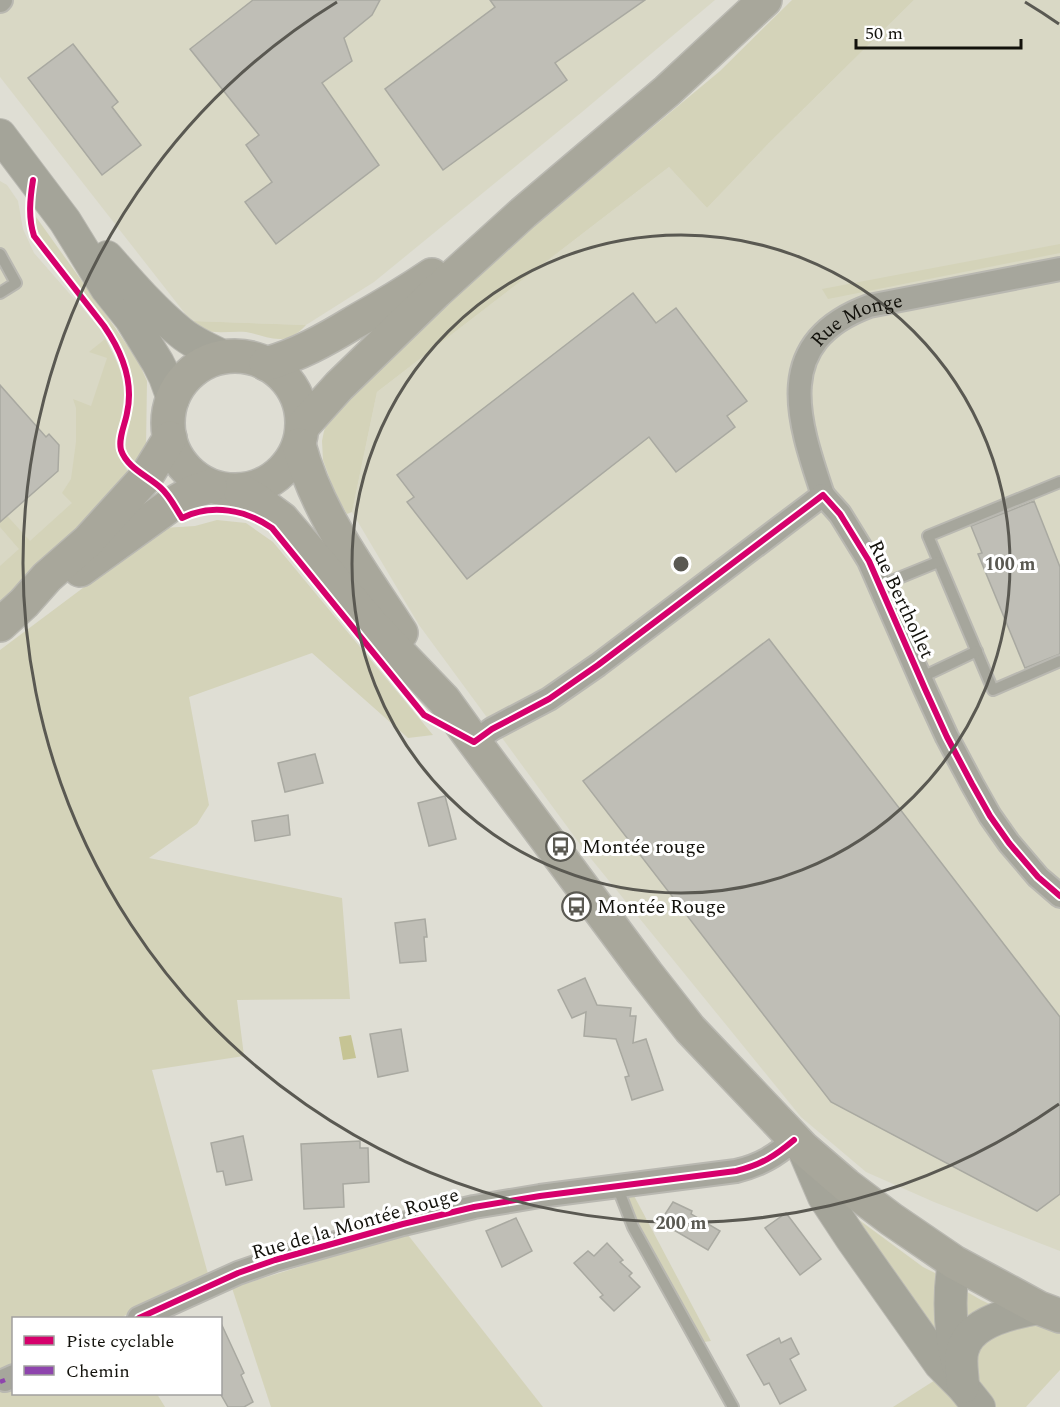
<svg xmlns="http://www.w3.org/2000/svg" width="1060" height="1407" font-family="Spectral,serif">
<rect width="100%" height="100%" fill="#dfded4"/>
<!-- built -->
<g fill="#d9d8c5">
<path d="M 0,0 L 715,0 L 582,112 L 374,282 L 306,325 L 193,321 L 187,316 L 0,77 Z"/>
<path d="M 914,0 L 1060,0 L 1060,1251 L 934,1202 L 866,1172 L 801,1117 L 588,855 L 419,625 L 352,512 L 377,392 L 669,167 L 707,208 L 769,143 Z"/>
<path d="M 0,181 L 7,185 L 18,201 L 23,229 L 34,253 L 103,332 L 114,359 L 112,444 L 118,467 L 0,579 Z"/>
</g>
<!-- green -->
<g fill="#d4d3b9">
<path d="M 792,0 L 914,0 L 769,143 L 707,208 L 669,167 L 377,392 L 352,512 L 347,514 L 335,493 L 323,460 L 322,441 L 324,431 L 330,416 L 353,387 L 509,247 L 720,71 Z"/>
<path d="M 36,217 L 114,326 L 139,363 L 147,381 L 146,448 L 137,466 L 129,457 L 125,445 L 131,417 L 134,389 L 128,360 L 121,344 L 107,323 L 45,243 L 36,228 Z"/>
<path d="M 1060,244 L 1060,253 L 828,299 L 822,289 Z"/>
<path d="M 193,321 L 306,325 C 300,332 291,338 282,339 C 270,340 258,334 246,332 C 228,330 205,338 193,321 Z"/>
<path d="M 105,339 C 118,361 130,388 123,414 C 121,423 116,432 116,441 C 116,456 126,467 132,479 L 0,606 L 0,566 L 19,549 L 0,527 L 0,508 L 30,541 L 72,503 L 62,493 L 71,479 L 76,442 L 76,408 L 73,399 L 91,406 L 107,358 L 89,352 Z"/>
<path d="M 217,520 L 246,523 L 273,542 L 433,735 L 408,738 L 312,653 L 189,697 L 209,805 L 197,824 L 149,858 L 342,898 L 350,999 L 237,1000 L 244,1056 L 152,1070 L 208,1274 L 120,1318 L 14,1318 L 13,1368 L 0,1375 L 0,650 L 163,528 L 195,526 Z"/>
<path d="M 630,1192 L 632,1192 L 711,1341 L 704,1342 L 698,1335 L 633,1212 L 628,1198 Z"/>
<path d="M 855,1217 L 923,1267 L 935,1273 L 941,1280 L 939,1336 Z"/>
<path d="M 408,1235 L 543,1407 L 271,1407 L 232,1288 L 340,1254 Z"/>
<path d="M 962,1289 L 981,1300 L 998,1308 L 965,1332 Z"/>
<path d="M 1029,1321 L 1060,1332 L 1060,1370 L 1026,1407 L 993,1407 L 979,1387 L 973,1367 L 981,1345 L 990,1334 Z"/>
<path d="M 943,1375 L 967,1407 L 893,1407 Z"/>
<path d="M 13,1384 L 14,1394 L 157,1394 L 165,1407 L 0,1407 L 0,1389 Z"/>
</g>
<!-- water -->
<path fill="#c6c494" d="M 351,1035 L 356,1058 L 343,1060 L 339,1037 Z"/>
<!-- building -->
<g fill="#bfbeb6" stroke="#a9a9a1" stroke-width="1.5">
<path d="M 253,0 L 380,0 L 372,15 L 344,38 L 352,61 L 322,83 L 379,165 L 276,244 L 245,202 L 272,182 L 246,145 L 259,135 L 190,49 Z"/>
<path d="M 490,0 L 645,0 L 555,63 L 567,80 L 443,170 L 385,89 L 495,7 Z"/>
<path d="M 73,44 L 118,102 L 112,107 L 141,145 L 102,175 L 28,78 Z"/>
<path d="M 633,293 L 656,323 L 676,308 L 747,401 L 727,416 L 735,427 L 676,472 L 649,437 L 467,579 L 407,502 L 414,497 L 397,475 Z"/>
<path d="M 0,385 L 46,437 L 49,434 L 59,445 L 58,471 L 0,522 Z"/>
<path d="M 1034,501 L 1060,567 L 1060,654 L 1025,668 L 978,554 L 982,553 L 971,526 Z"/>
<path d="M 769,639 L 1060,1017 L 1060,1194 L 1037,1211 L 831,1102 L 583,781 Z"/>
<path d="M 315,754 L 323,783 L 285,792 L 278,763 Z"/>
<path d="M 445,796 L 456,839 L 429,846 L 418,803 Z"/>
<path d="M 288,815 L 290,835 L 255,841 L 252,821 Z"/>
<path d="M 425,919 L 427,937 L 424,937 L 426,961 L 400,963 L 395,923 Z"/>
<path d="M 585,978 L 597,1005 L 631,1008 L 630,1016 L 636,1016 L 633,1043 L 646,1039 L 663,1090 L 632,1100 L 625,1077 L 629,1076 L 616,1039 L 584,1036 L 586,1012 L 572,1018 L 558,990 Z"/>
<path d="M 401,1029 L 408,1071 L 378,1077 L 370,1034 Z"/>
<path d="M 243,1136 L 252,1180 L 226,1185 L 223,1171 L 217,1172 L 211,1143 Z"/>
<path d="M 360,1141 L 360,1148 L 368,1148 L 369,1182 L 343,1184 L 344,1207 L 304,1209 L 301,1144 Z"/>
<path d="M 673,1202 L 692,1211 L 691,1214 L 720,1231 L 708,1250 L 660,1222 Z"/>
<path d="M 786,1213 L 821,1259 L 800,1275 L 765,1228 Z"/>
<path d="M 516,1218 L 532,1251 L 502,1267 L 486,1231 Z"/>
<path d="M 607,1243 L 623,1260 L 620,1262 L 632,1273 L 629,1276 L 640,1287 L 614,1311 L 600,1297 L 603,1295 L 574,1263 L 588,1251 L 594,1256 Z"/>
<path d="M 220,1321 L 244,1373 L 241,1375 L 253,1402 L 244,1407 L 228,1407 L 220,1393 Z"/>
<path d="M 779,1338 L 781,1343 L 791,1338 L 799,1354 L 790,1359 L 806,1390 L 780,1404 L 769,1383 L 764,1385 L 747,1355 Z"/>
</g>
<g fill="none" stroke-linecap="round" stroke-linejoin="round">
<defs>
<g id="lane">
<path d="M 0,254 L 16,283 L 0,293"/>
<path d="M 1060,482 L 928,536 L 993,690 L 1060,661"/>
<path d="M 879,586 L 938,562"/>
<path d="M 920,678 L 977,651"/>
<path d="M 617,1186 L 633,1227 L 733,1407"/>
</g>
<g id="street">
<path d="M 0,1 L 1,0"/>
<path id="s1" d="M 823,495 C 797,418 772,342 869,306 L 1060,269"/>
<path d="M 474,742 L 492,729 L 549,699 L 598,665 L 823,495 L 840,514 L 869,561 L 925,689 L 947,737 L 972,784 L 990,816 L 1009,843 L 1038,877 L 1060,896"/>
<path d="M 139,1318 L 238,1273 L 275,1260 L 403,1224 L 474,1207 L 540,1196 L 736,1171 C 761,1165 775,1156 794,1140"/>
<path d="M 5,1380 L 14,1376"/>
</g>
<g id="secondary">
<path d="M 0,135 L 65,221 L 107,289 L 131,319 L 158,363 L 165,377 L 173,399"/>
<path d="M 107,257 C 130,283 153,310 180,332 C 193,343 210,350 225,357"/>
<path d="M 803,1148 L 824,1197 L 851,1238 L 940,1364 L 963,1387 L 979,1407"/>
<path d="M 954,1262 C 948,1298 950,1334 959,1369"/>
<path d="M 963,1387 C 963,1375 959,1360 963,1349 C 971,1321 1015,1312 1039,1308"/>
</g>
<g id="primary">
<circle cx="235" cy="423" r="67"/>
<path d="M 266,364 C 298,355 325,340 353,323 C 380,308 407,292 432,275"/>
<path d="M 302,427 L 339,386 L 436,292 L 523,213 L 667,91 L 765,0"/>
<path d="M 299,445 C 318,516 362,572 401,633"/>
<path d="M 240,490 L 259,502 L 282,519 L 374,627 L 444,700 L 467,732 L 647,974 L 690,1029 L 803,1148 L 846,1185 L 891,1219 L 954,1262 L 1039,1308 L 1060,1316"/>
<path d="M 80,570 L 172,504 L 193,492 L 210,486"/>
<path d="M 0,625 L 24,603 L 47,577 L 88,541 L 146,477 L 170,438"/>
</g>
</defs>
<!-- lane casing -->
<use href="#lane" stroke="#b9b8b1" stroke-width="14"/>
<!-- street casing -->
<use href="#street" stroke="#b9b8b1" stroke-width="26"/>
<!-- secondary casing -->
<use href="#secondary" stroke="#b9b8b1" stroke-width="34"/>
<!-- primary casing -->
<use href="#primary" stroke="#b9b8b1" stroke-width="36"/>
<!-- lane -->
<use href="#lane" stroke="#a6a69c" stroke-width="10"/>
<!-- street -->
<use href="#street" stroke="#a6a69c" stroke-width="22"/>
<!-- secondary -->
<use href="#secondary" stroke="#a4a499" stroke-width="32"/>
<!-- primary -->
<use href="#primary" stroke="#a8a79b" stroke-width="33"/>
<!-- quiet -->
<path stroke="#8e44ad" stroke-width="4.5" stroke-dasharray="9 4.5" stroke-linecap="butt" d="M 0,1382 L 5,1380"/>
<defs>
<g id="cycleway">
<path d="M 33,180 C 30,199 28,217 34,236 L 104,326 C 122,352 134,382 127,413 C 125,425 118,438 121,450 C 127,468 148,476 161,488 C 170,496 176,509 182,518 C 212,503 246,510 272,528 L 424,715 L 474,742 L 492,729 L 549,699 L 598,665 L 823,495 L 840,514 L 869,561 L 925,689 L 947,737 L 972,784 L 990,816 L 1009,843 L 1038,877 L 1060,896"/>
<path d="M 139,1318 L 238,1273 L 275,1260 L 403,1224 L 474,1207 L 540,1196 L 736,1171 C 761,1165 775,1156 794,1140"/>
</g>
</defs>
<!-- cycleway casing -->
<use href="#cycleway" stroke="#fff" stroke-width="10"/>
<!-- cycleway -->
<use href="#cycleway" stroke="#d6006c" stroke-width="6"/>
</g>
<!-- distance rings -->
<g fill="none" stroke="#5a5952" stroke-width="3">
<circle cx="681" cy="564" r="329"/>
<path d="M1059 1104A659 659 0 1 1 337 2M1025 2A659 659 0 0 1 1059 24"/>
</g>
<!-- icons -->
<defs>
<symbol id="bus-ring" viewBox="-11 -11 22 22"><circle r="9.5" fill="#fff" stroke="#5a5952" stroke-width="1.5"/><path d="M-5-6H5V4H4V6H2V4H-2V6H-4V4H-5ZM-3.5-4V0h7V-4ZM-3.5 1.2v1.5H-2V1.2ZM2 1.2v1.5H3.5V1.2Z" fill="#5a5952"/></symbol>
</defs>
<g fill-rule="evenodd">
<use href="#bus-ring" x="544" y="830" width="33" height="33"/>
<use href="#bus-ring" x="560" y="890" width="33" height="33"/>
</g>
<g text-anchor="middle" stroke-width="6" stroke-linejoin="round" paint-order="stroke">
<!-- street labels -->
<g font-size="20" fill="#13120c" stroke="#fff">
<text dy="7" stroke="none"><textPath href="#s1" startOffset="208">Rue Monge</textPath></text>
<text transform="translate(902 599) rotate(65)" y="7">Rue Berthollet</text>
<text transform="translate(355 1223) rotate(-16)" y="7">Rue de la Montée Rouge</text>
</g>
<!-- poi labels -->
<g font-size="20" fill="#13120c" stroke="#fff" text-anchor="start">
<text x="582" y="853">Montée rouge</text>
<text x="597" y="913">Montée Rouge</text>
</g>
</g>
<circle cx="681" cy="564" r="9" fill="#5a5952" stroke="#fff" stroke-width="3"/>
<g font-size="18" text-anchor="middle" font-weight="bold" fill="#5a5952" stroke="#fff" stroke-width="6" stroke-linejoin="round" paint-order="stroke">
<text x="1010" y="570">100 m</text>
<text x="681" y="1229">200 m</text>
</g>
<!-- legend -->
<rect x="12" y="1317" width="210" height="78" fill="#ffffff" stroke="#a1a09e" stroke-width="1.5"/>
<rect x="24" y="1336" width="30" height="9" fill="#d6006c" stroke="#a1a09e" stroke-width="1.5"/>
<text x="66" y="1347" font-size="18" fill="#13120c">Piste cyclable</text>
<rect x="24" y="1366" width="30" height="9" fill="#8e44ad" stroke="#a1a09e" stroke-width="1.5"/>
<text x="66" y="1377" font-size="18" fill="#13120c">Chemin</text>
<!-- scale -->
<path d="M856 39v9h165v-9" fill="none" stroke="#13120c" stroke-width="3"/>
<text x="865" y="39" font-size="18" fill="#13120c" stroke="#ffffff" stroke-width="4.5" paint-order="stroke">50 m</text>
</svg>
